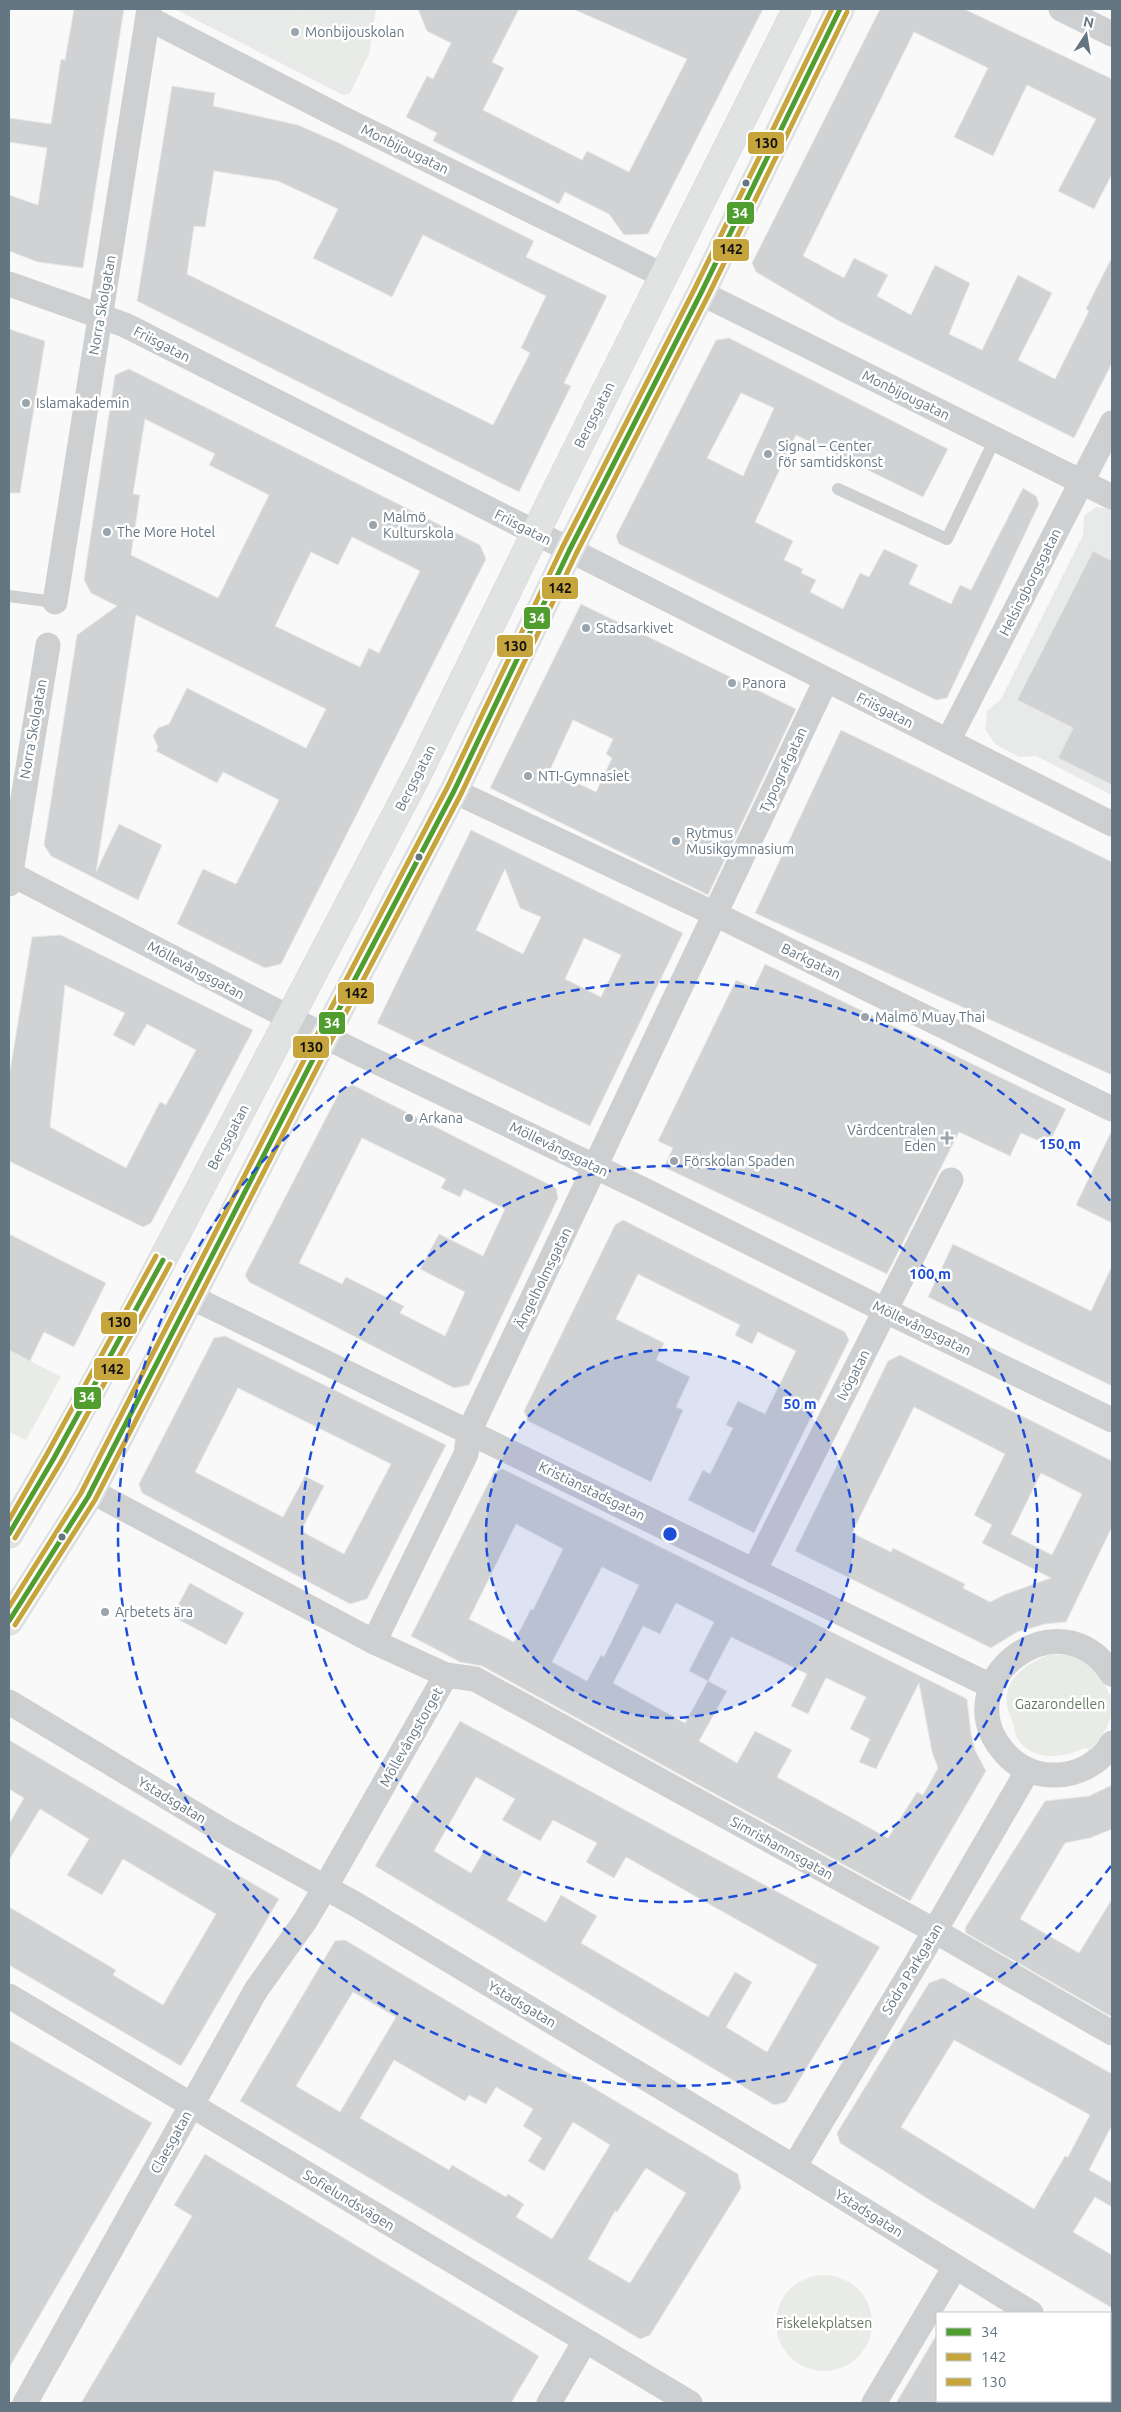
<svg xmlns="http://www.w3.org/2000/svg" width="1121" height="2412" font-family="Ubuntu,sans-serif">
<rect width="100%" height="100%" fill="#f9f9f9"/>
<!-- built -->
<g fill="#e8e9e9">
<path d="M 175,9 L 376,9 L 369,54 L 350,93 L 343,95 Z"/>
<path d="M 1096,507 L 1112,509 L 1112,795 L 1036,756 L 1019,757 L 995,744 L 985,729 L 987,711 L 1001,699 L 1083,535 L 1084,516 Z"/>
</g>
<!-- green -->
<g fill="#e8ebe6">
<path d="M 295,10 L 371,48 L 351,87 L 275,49 Z"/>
<path d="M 9,1350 L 61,1377 L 26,1440 L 9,1432 Z"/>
<path d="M 1048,1655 L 1076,1655 L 1102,1677 L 1109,1694 L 1111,1694 C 1116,1716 1106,1734 1089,1750 L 1085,1748 C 1063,1758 1030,1763 1016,1736 C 1014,1730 1014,1724 1011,1718 C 996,1686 1021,1666 1048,1655 Z"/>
<circle cx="824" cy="2323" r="48"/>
</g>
<!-- building -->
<g fill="#d0d2d3" stroke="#e8e8e8" fill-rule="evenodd">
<path d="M 74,9 L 124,9 L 83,268 L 38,262 L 9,251 L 9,195 L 38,205 L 47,148 L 9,142 L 9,118 L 51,124 L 61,59 L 65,60 Z"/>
<path d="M 418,9 L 519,9 L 492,62 L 504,68 L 483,110 L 582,160 L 587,151 L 629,172 L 687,59 L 573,9 L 763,9 L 648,234 L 624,235 L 609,214 L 565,192 L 559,204 L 433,141 L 437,133 L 406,117 L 427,76 L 433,79 L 451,43 L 427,31 Z"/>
<path d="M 880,9 L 964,9 L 1112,79 L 1112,174 L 1094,209 L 1058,191 L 1096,119 L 1027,85 L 993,156 L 954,137 L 988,68 L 914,32 L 803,256 L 844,278 L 854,258 L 888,275 L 877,296 L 911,315 L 935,265 L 970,283 L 949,334 L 982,350 L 1018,275 L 1052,293 L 1018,360 L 1055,379 L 1089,311 L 1086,309 L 1112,257 L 1112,363 L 1074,438 L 839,321 L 756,272 L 752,263 Z"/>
<path d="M 172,86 L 215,93 L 213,106 L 298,125 L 339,143 L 534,241 L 526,257 L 607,296 L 564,383 L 571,386 L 519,492 L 137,301 ZM 214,171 L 278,181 L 338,209 L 313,258 L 392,297 L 423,235 L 546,296 L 521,348 L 530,353 L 493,425 L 187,274 L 194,226 L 205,227 Z"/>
<path d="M 9,329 L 45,341 L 20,493 L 9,493 Z"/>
<path d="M 729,338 L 948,449 L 923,497 L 796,435 L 755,522 L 793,541 L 784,560 L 803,569 L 801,573 L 816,580 L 810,592 L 843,609 L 860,573 L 869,577 L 884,549 L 918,565 L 909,584 L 951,604 L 960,585 L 971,590 L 1023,488 L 1036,496 L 1039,504 L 947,698 L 936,700 L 619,544 L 616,536 L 716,340 ZM 741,393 L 774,408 L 743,476 L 707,458 Z"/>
<path d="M 129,369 L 480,545 L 486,559 L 281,964 L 265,968 L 177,924 L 203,869 L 236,884 L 279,800 L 223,772 L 217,783 L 156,751 L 158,747 L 153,736 L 158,728 L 169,724 L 187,688 L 306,748 L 326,709 L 136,615 L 96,872 L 119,824 L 162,845 L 138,900 L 51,856 L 44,845 L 77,635 L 117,606 L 91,593 L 84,580 L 115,375 ZM 145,419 L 215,454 L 209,465 L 269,495 L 218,598 L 131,555 L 140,495 L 133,494 ZM 352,537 L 420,571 L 379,653 L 369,648 L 360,667 L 275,626 L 311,552 L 338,565 Z"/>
<path d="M 1093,551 L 1112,561 L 1112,785 L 1058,758 L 1073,728 L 1017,700 Z"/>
<path d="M 581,604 L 796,709 L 708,895 L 490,788 ZM 573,720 L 613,739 L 606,754 L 612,758 L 596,792 L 550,770 Z"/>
<path d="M 841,730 L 1112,862 L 1112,1075 L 755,913 Z"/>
<path d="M 471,830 L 683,933 L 590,1126 L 377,1023 ZM 505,869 L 520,908 L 541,917 L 523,954 L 476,930 ZM 584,938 L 621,955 L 601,997 L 565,979 Z"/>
<path d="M 61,935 L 253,1030 L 151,1223 L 143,1227 L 9,1161 L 9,1077 L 32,937 ZM 65,985 L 125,1013 L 113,1035 L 134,1046 L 147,1024 L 196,1050 L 166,1105 L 160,1102 L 126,1168 L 50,1127 Z"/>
<path d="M 765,964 L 1066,1109 L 1048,1145 L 1021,1133 L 1010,1156 L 959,1132 L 887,1274 L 664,1167 L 673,1148 L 658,1141 L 736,980 L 754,988 Z"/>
<path d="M 353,1085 L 556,1188 L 558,1198 L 469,1385 L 454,1388 L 249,1282 L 245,1275 L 341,1089 ZM 362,1138 L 446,1179 L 441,1188 L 460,1197 L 464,1189 L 505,1209 L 483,1256 L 439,1234 L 420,1269 L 465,1292 L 445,1336 L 400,1313 L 404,1306 L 346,1277 L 342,1284 L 299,1263 Z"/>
<path d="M 1112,1130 L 1112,1223 L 1076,1205 Z"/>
<path d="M 623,1220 L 845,1332 L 849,1340 L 754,1533 L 688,1500 L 703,1470 L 710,1474 L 733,1428 L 726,1425 L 738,1401 L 765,1414 L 796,1351 L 758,1332 L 752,1344 L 735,1335 L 740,1325 L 638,1274 L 616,1319 L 664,1343 L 656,1360 L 690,1377 L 676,1407 L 683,1410 L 651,1482 L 528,1421 L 524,1411 L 615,1225 Z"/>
<path d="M 9,1234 L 106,1283 L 74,1347 L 44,1332 L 30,1361 L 9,1350 Z"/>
<path d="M 953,1244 L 1091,1311 L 1112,1266 L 1112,1386 L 928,1297 Z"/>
<path d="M 225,1336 L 446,1445 L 367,1599 L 350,1604 L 142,1493 L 139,1484 L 214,1338 ZM 238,1388 L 391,1464 L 344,1554 L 301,1531 L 324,1486 L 305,1476 L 283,1517 L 195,1472 Z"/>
<path d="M 900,1355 L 1112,1461 L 1112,1527 L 1066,1622 L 1045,1624 L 1017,1632 L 991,1648 L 795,1551 L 888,1361 ZM 914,1407 L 1005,1454 L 974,1515 L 992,1525 L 982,1543 L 1051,1578 L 1006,1594 L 990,1602 L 963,1588 L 965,1584 L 893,1548 L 891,1552 L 852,1533 ZM 1041,1473 L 1082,1494 L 1052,1555 L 1011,1534 Z"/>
<path d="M 503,1469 L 967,1699 L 971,1734 L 975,1750 L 986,1771 L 910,1901 L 482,1666 L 460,1662 L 411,1636 L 494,1472 ZM 516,1524 L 563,1549 L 533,1610 L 531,1609 L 514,1642 L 469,1619 ZM 602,1567 L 639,1585 L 604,1657 L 601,1655 L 587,1681 L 552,1662 ZM 676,1603 L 714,1622 L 689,1671 L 708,1681 L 685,1723 L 613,1683 L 643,1626 L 660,1634 ZM 731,1637 L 807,1674 L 791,1706 L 808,1714 L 826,1678 L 866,1697 L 850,1729 L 870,1739 L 859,1762 L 876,1769 L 919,1683 L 932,1752 L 938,1768 L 923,1795 L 917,1792 L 888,1838 L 777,1777 L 792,1750 L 755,1731 L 737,1763 L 699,1741 L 727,1691 L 708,1681 Z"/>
<path d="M 190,1583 L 244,1613 L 226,1645 L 172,1616 Z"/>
<path d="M 460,1721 L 880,1947 L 786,2102 L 774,2105 L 375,1866 ZM 476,1777 L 515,1799 L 502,1820 L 540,1841 L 553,1820 L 597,1843 L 586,1862 L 614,1878 L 626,1857 L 817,1965 L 767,2052 L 726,2027 L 752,1982 L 735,1972 L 708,2017 L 581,1943 L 597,1916 L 561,1895 L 546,1922 L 507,1900 L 523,1872 L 485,1849 L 471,1873 L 434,1851 Z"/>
<path d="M 9,1740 L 279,1899 L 181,2066 L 9,1965 L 9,1907 L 116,1970 L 113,1975 L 163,2005 L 216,1914 L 123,1859 L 102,1895 L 67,1875 L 89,1839 L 40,1809 L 9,1860 L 9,1824 L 24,1798 L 9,1789 Z"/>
<path d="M 1112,1785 L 1112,1829 L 1090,1838 L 1065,1843 L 1020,1919 L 1079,1953 L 1112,1899 L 1112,2017 L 966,1933 L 965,1928 L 1045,1801 L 1089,1796 Z"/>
<path d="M 345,1940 L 738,2174 L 741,2188 L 650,2335 L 640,2339 L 240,2101 L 335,1941 ZM 353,1992 L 396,2017 L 340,2112 L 296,2086 ZM 394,2060 L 465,2101 L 469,2095 L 486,2104 L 496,2087 L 533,2109 L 523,2126 L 542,2138 L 528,2161 L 544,2171 L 573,2122 L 610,2145 L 552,2239 L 516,2217 L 524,2204 L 508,2194 L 506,2197 L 452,2165 L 449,2170 L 360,2118 ZM 646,2168 L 686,2193 L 630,2283 L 588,2259 L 615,2211 L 617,2212 Z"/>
<path d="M 943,1978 L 1112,2074 L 1112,2125 L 1089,2170 L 1112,2183 L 1112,2207 L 1095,2197 L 1073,2232 L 1112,2255 L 1112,2308 L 933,2202 L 840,2143 L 837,2133 L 929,1983 ZM 954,2040 L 1090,2115 L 1068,2157 L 1065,2156 L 1034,2209 L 901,2127 Z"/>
<path d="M 9,2040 L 152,2123 L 9,2368 Z"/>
<path d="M 205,2154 L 539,2356 L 511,2403 L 81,2403 L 192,2216 L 174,2205 Z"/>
<path d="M 937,2334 L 937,2403 L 896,2403 L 917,2368 Z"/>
</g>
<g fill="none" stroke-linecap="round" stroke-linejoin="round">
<defs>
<g id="secondary">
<path d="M 9,1534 L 54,1458 L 144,1295 L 418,773 L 557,489 L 797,9"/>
<path d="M 9,1621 L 88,1497 L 325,1036 L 454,791 L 569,551 L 701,293 L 840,9"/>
</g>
</defs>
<!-- secondary casing -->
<use href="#secondary" stroke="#d5d6d7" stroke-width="29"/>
<!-- lane -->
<g stroke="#cecfd0" stroke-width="12">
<path d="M 838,489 L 947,539 L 995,439"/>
<path d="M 9,596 L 55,602"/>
</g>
<!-- street -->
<g stroke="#cecfd0" stroke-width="25">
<path d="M 1061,9 L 1112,34"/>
<path d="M 148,18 L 346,120 L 664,276"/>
<path d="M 9,284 L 125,325 L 1112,824"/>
<path d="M 701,293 L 1112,497"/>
<path d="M 55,602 L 149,9"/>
<path d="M 948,741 L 1112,423"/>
<path d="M 454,791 L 715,914 L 1112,1109"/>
<path d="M 9,873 L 350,1049 L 644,1190 L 886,1311 L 1112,1420"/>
<path d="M 9,884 L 48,645"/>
<path d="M 191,1297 L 991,1686"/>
<path d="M 91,1491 L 374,1642 L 446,1675 L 475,1679 L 935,1931 L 1112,2033"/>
<path d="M 754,1571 L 951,1180"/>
<path d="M 374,1642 L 466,1454 L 469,1432 L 826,680"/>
<path d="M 1112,1674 C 1059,1592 942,1683 1005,1753 C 1017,1767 1035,1775 1052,1775 C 1076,1776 1100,1764 1112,1743"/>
<path d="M 9,1702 L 225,1832 L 357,1905 L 794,2167 L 1031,2313"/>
<path d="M 9,1996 L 690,2403"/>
<path d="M 794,2167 L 915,1965 L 1028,1770"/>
<path d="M 1110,2361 L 1112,2363"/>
<path d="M 25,2403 L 256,1990 L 305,1921 L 326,1886 L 446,1675"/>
<path d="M 549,2403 L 585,2341"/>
<path d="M 874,2403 L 955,2267"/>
</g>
<!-- secondary -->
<use href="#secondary" stroke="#e1e2e2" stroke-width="28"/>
<defs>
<g id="bus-1">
<path d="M 9,1534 L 54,1458 L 163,1260"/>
<path d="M 9,1621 L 88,1497 L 325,1036 L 454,791 L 569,551 L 701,293 L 840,9"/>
</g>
<g id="bus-2">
<path d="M 15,1538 L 61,1462 L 170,1264"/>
<path d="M 15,1625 L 95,1500 L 332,1039 L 461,794 L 576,554 L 708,296 L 847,12"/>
</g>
<g id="bus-3">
<path d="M 9,1520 L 47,1454 L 156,1256"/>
<path d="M 9,1607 L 81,1493 L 318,1033 L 447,788 L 562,548 L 694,290 L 832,9"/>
</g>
</defs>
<!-- bus-1 casing -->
<use href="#bus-1" stroke="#fff" stroke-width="9"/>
<!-- bus-2 casing -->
<use href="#bus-2" stroke="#fff" stroke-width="9"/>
<!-- bus-3 casing -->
<use href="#bus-3" stroke="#fff" stroke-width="9"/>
<!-- bus-1 -->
<use href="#bus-1" stroke="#509e2f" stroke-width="5"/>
<!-- bus-2 -->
<use href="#bus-2" stroke="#c6a53c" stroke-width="5"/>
<!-- bus-3 -->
<use href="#bus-3" stroke="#c6a53c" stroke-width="5"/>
</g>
<!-- distance rings -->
<circle cx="670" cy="1534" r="184" fill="#1d4ed8" fill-opacity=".12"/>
<g fill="none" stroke="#1d4ed8" stroke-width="2.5" stroke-dasharray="9 6">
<circle cx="670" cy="1534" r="184"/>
<circle cx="670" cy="1534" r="368"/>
<path d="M1111 1866A552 552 0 1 1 1111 1202"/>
</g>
<!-- markers -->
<g fill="#99a4ac" stroke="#fff" stroke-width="2">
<circle cx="295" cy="32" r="5"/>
<circle cx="26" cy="403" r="5"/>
<circle cx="768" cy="454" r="5"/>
<circle cx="373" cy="525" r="5"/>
<circle cx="107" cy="532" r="5"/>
<circle cx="586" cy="628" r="5"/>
<circle cx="732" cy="683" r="5"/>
<circle cx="528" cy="776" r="5"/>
<circle cx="676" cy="841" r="5"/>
<circle cx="865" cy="1017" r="5"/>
<circle cx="409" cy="1118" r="5"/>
<path d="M944.5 1130.5h5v5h5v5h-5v5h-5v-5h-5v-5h5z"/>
<circle cx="674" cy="1161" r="5"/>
<circle cx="105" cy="1612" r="5"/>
</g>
<g fill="#657683" stroke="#fff" stroke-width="2">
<circle cx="746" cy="183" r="4.5"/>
<circle cx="419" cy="857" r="4.5"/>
<circle cx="62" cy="1537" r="4.5"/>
</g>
<g text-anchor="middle" stroke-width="5" stroke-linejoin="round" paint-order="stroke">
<!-- poi labels -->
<g font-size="14" fill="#657683" stroke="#fff" text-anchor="start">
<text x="305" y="37">Monbijouskolan</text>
<text x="36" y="408">Islamakademin</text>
<text x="778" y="451">Signal – Center<tspan x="778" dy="16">för samtidskonst</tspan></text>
<text x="383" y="522">Malmö<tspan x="383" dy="16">Kulturskola</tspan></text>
<text x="117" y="537">The More Hotel</text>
<text x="596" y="633">Stadsarkivet</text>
<text x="742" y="688">Panora</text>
<text x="538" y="781">NTI-Gymnasiet</text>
<text x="686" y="838">Rytmus<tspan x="686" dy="16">Musikgymnasium</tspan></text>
<text x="875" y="1022">Malmö Muay Thai</text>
<text x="419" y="1123">Arkana</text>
<text x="936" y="1135" text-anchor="end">Vårdcentralen<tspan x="936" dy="16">Eden</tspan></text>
<text x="684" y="1166">Förskolan Spaden</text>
<text x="115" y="1617">Arbetets ära</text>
</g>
<!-- street labels -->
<g font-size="14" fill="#657683" stroke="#fff">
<text transform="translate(405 149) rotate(26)" y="5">Monbijougatan</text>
<text transform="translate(102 305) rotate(-80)" y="5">Norra Skolgatan</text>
<text transform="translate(162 344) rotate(27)" y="5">Friisgatan</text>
<text transform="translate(906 395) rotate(26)" y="5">Monbijougatan</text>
<text transform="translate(594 415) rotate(-63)" y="5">Bergsgatan</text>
<text transform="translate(523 527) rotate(27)" y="5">Friisgatan</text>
<text transform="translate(1030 582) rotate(-63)" y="5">Helsingborgsgatan</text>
<text transform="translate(885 710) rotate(27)" y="5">Friisgatan</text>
<text transform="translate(33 729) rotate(-80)" y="5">Norra Skolgatan</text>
<text transform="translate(783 770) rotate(-65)" y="5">Typografgatan</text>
<text transform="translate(415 778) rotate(-63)" y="5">Bergsgatan</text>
<text transform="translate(811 961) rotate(26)" y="5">Barkgatan</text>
<text transform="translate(196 970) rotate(28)" y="5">Möllevångsgatan</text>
<text transform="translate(228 1137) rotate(-62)" y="5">Bergsgatan</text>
<text transform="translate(559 1149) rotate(26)" y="5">Möllevångsgatan</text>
<text transform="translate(543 1278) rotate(-64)" y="5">Ängelholmsgatan</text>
<text transform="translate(922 1328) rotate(26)" y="5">Möllevångsgatan</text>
<text transform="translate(853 1375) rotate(-63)" y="5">Ivögatan</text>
<text transform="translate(592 1491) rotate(26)" y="5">Kristianstadsgatan</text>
<text transform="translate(411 1737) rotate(-60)" y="5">Möllevångstorget</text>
<text transform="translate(172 1800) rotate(31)" y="5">Ystadsgatan</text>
<text transform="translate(782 1848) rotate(29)" y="5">Simrishamnsgatan</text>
<text transform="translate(912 1969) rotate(-59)" y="5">Södra Parkgatan</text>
<text transform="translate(522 2004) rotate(31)" y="5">Ystadsgatan</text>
<text transform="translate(171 2142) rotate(-61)" y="5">Claesgatan</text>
<text transform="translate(349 2200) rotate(31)" y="5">Sofielundsvägen</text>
<text transform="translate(869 2213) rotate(32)" y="5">Ystadsgatan</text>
</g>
<!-- park labels -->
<g font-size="14" fill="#687a64" stroke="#fff">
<text x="1060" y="1709">Gazarondellen</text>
<text x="824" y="2328">Fiskelekplatsen</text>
</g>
</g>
<circle cx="670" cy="1534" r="8" fill="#1d4ed8" stroke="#fff" stroke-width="2.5"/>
<g font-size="15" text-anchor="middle" font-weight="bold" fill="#1d4ed8" stroke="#fff" stroke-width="5" stroke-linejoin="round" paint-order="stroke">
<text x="1060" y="1149">150 m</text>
<text x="930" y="1279">100 m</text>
<text x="800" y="1409">50 m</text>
</g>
<g stroke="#fff" stroke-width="2">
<rect x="747" y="131" width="38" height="24" rx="5" fill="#c6a53c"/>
<rect x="726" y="201" width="29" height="24" rx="5" fill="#509e2f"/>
<rect x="712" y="238" width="38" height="24" rx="5" fill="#c6a53c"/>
<rect x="541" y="576" width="38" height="24" rx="5" fill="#c6a53c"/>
<rect x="523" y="606" width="28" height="24" rx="5" fill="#509e2f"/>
<rect x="496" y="634" width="38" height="24" rx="5" fill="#c6a53c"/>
<rect x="337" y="981" width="38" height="24" rx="5" fill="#c6a53c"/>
<rect x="318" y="1011" width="28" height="24" rx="5" fill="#509e2f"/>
<rect x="292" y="1035" width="38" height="24" rx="5" fill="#c6a53c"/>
<rect x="100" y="1311" width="38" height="24" rx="5" fill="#c6a53c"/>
<rect x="93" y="1357" width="38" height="24" rx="5" fill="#c6a53c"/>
<rect x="73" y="1386" width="29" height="24" rx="5" fill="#509e2f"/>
</g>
<g font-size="14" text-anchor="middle" font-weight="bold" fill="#fff">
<text x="740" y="218">34</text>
<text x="537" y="623">34</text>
<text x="332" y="1028">34</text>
<text x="87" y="1402">34</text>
</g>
<g font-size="14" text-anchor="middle" font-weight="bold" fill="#111">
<text x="766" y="148">130</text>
<text x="731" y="254">142</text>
<text x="560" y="593">142</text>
<text x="515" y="651">130</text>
<text x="356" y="998">142</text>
<text x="311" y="1052">130</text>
<text x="119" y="1327">130</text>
<text x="112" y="1374">142</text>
</g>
<!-- border -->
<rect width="1121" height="2412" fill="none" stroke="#657683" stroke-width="20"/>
<!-- legend -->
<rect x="936" y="2312" width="175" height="90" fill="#ffffff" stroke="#c1c8cd"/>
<rect x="946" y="2328" width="25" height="8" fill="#509e2f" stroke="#c1c8cd"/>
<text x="981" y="2337" font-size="15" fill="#657683">34</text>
<rect x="946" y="2353" width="25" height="8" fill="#c6a53c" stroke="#c1c8cd"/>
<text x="981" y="2362" font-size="15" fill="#657683">142</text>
<rect x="946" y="2378" width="25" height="8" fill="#c6a53c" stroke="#c1c8cd"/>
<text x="981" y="2387" font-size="15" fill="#657683">130</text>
<!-- north arrow -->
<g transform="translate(1086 35) rotate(12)" stroke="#ffffff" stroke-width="4" paint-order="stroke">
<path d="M0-4L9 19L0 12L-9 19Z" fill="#657683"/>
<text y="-8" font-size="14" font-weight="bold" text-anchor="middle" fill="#657683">N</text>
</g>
</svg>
